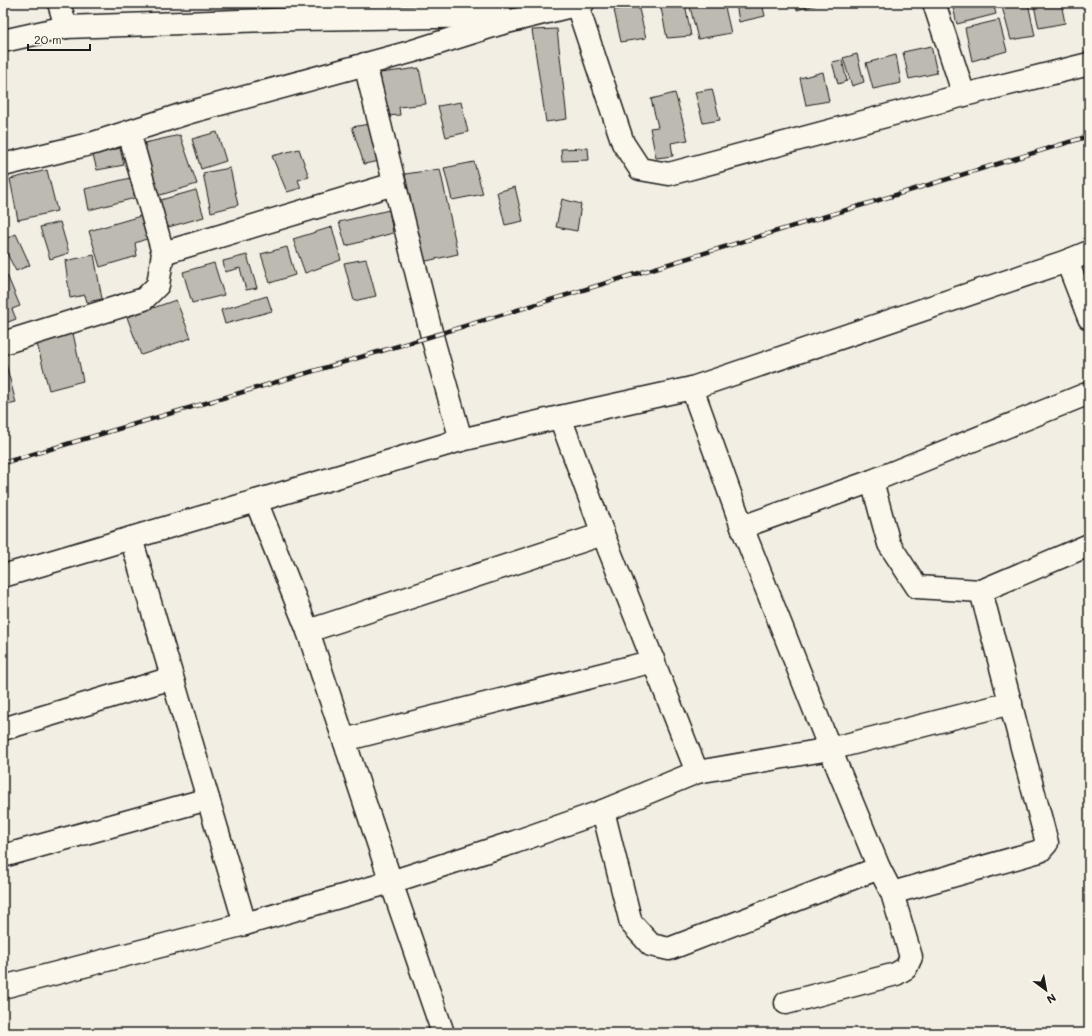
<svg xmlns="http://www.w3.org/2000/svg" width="1092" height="1036" font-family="Mali,sans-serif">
<rect width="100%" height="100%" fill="#f2eee4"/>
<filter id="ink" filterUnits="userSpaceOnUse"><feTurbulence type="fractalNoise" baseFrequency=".025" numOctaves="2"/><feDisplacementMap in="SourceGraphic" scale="8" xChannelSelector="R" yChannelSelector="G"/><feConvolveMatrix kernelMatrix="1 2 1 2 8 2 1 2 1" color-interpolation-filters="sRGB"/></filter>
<g filter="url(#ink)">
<!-- building -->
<g fill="#bdbab1" stroke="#1c1c1c">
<path d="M 660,3 L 685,3 L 691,36 L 667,38 Z"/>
<path d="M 689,3 L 724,3 L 731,33 L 698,39 Z"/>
<path d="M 736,3 L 762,3 L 765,16 L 739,22 Z"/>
<path d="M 795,3 L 823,3 L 797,10 Z"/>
<path d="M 952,3 L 993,3 L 996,14 L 957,24 Z"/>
<path d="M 1001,3 L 1028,3 L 1035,36 L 1011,40 Z"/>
<path d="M 1051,3 L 1061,3 L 1065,23 L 1039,28 L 1034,6 Z"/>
<path d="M 638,5 L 646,38 L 621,42 L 614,10 Z"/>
<path d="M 999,20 L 1007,51 L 972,61 L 965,28 Z"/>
<path d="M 557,29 L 567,119 L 546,122 L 532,30 Z"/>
<path d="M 931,46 L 937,73 L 909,79 L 903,52 Z"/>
<path d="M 857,54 L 864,82 L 852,86 L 843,58 Z"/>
<path d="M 896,55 L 901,83 L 873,89 L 866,63 Z"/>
<path d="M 842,60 L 847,81 L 838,84 L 832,62 Z"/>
<path d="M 419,68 L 426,104 L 399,107 L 400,115 L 386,116 L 380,73 Z"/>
<path d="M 823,72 L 829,101 L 806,105 L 800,78 Z"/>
<path d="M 712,89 L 720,120 L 703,123 L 695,92 Z"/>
<path d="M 675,93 L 688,140 L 671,143 L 673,156 L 656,158 L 650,128 L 658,127 L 651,99 Z"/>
<path d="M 461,102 L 468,132 L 446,137 L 438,106 Z"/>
<path d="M 375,123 L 385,160 L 364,164 L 352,127 Z"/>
<path d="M 217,132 L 226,161 L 201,169 L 192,139 Z"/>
<path d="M 180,135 L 197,184 L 157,196 L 140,144 Z"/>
<path d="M 120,148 L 124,165 L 97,170 L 93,155 Z"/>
<path d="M 588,148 L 589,160 L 562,161 L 561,149 Z"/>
<path d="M 299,149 L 309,177 L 298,180 L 301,188 L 287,192 L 272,156 Z"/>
<path d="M 474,162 L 483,194 L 452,200 L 444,168 Z"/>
<path d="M 230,168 L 238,205 L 211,212 L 203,173 Z"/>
<path d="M 440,169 L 458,254 L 422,262 L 405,174 Z"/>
<path d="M 47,170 L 57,211 L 18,220 L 10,179 Z"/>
<path d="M 130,178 L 135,198 L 89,210 L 85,189 Z"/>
<path d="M 515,187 L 523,221 L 505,225 L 497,192 Z"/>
<path d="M 196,190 L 204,217 L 165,228 L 157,201 Z"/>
<path d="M 562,199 L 581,204 L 577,231 L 556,227 Z"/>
<path d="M 389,210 L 393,233 L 346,246 L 339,222 Z"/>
<path d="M 144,215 L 149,238 L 135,243 L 137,256 L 100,267 L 89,231 Z"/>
<path d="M 60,222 L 69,253 L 50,259 L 40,227 Z"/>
<path d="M 332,227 L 341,260 L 305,273 L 293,239 Z"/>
<path d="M 16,234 L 30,265 L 16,271 L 3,246 L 3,240 Z"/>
<path d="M 287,247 L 295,275 L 270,283 L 261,254 Z"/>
<path d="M 94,255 L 102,299 L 87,302 L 85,295 L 70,298 L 65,261 Z"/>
<path d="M 247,255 L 257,288 L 246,290 L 240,268 L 225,272 L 223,261 Z"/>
<path d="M 366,259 L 376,296 L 354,301 L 344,263 Z"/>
<path d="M 214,263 L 224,295 L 192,303 L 183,272 Z"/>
<path d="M 7,275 L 20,306 L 12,309 L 16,319 L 3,324 L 3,276 Z"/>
<path d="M 267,296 L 272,311 L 225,324 L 221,310 Z"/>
<path d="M 176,300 L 191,338 L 141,355 L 127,317 Z"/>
<path d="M 73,333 L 83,381 L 49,390 L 37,344 Z"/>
<path d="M 3,356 L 4,356 L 16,403 L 3,406 Z"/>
</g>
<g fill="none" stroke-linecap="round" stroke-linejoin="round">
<defs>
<g id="street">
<path d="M 59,3 L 66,27"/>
<path d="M 934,3 L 964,95"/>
<path d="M 577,5 L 623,143 L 640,169 L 669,174 L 964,95 L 1089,64"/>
<path d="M 3,41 L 66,27 L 299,19 L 502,16"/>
<path d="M 365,64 L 432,336 L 461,440"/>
<path d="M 3,165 L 94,143 L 187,113 L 410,52 L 499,24 L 583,3"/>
<path d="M 1089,252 L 1067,261 L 1089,318"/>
<path d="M 163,253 L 394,184"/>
<path d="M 3,343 L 144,299 L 158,285 L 163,253 L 129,132"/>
<path d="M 692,388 L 742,527 L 872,481 L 1089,393"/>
<path d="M 560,417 L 603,534 L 697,772"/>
<path d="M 872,481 L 889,544 L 917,587 L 981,591 L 1089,545"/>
<path d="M 131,538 L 245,924"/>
<path d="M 3,576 L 256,501"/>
<path d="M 981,591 L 1047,843 L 1040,851 L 892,893 L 879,868 L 669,949 L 651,945 L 631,923 L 603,811 L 515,842 L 391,882 L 308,631 L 256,501 L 461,440 L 560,417 L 692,388 L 1067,261"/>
<path d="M 308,631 L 603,534"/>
<path d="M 3,729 L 172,678"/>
<path d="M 344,740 L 654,661"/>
<path d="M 603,811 L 697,772 L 830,749 L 742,527"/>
<path d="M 3,856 L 208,799"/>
<path d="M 879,868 L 830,749 L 1011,703"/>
<path d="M 3,987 L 245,924 L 391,882 L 443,1033"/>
<path d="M 786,1003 L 896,974 L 906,968 L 911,957 L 892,893"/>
</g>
</defs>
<!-- street casing -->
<use href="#street" stroke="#1c1c1c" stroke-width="25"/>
<!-- street -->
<use href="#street" stroke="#fbf7ec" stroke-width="22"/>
<defs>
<path id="rail" d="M 3,463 L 432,336 L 1089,136"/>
</defs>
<!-- rail casing -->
<use href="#rail" stroke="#1c1c1c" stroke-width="4.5"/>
<!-- rail -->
<use href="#rail" stroke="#fbf7ec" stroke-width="3" stroke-dasharray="9" stroke-linecap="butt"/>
</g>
</g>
<!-- margin -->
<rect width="1092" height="1036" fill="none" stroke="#fbf7ec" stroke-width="16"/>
<rect x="8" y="8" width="1076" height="1020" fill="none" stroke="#1c1c1c" stroke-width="1.5" filter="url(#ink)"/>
<!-- north arrow -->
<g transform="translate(1046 990) rotate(148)" stroke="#fbf7ec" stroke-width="3" paint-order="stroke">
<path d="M0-3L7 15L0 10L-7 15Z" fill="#1c1c1c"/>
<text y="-6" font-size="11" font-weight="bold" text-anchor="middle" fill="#1c1c1c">N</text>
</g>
<!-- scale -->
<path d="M28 44v6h62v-6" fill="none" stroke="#1c1c1c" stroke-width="2"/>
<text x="34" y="44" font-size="12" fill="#1c1c1c" stroke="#fbf7ec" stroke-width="3" paint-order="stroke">20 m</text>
</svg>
